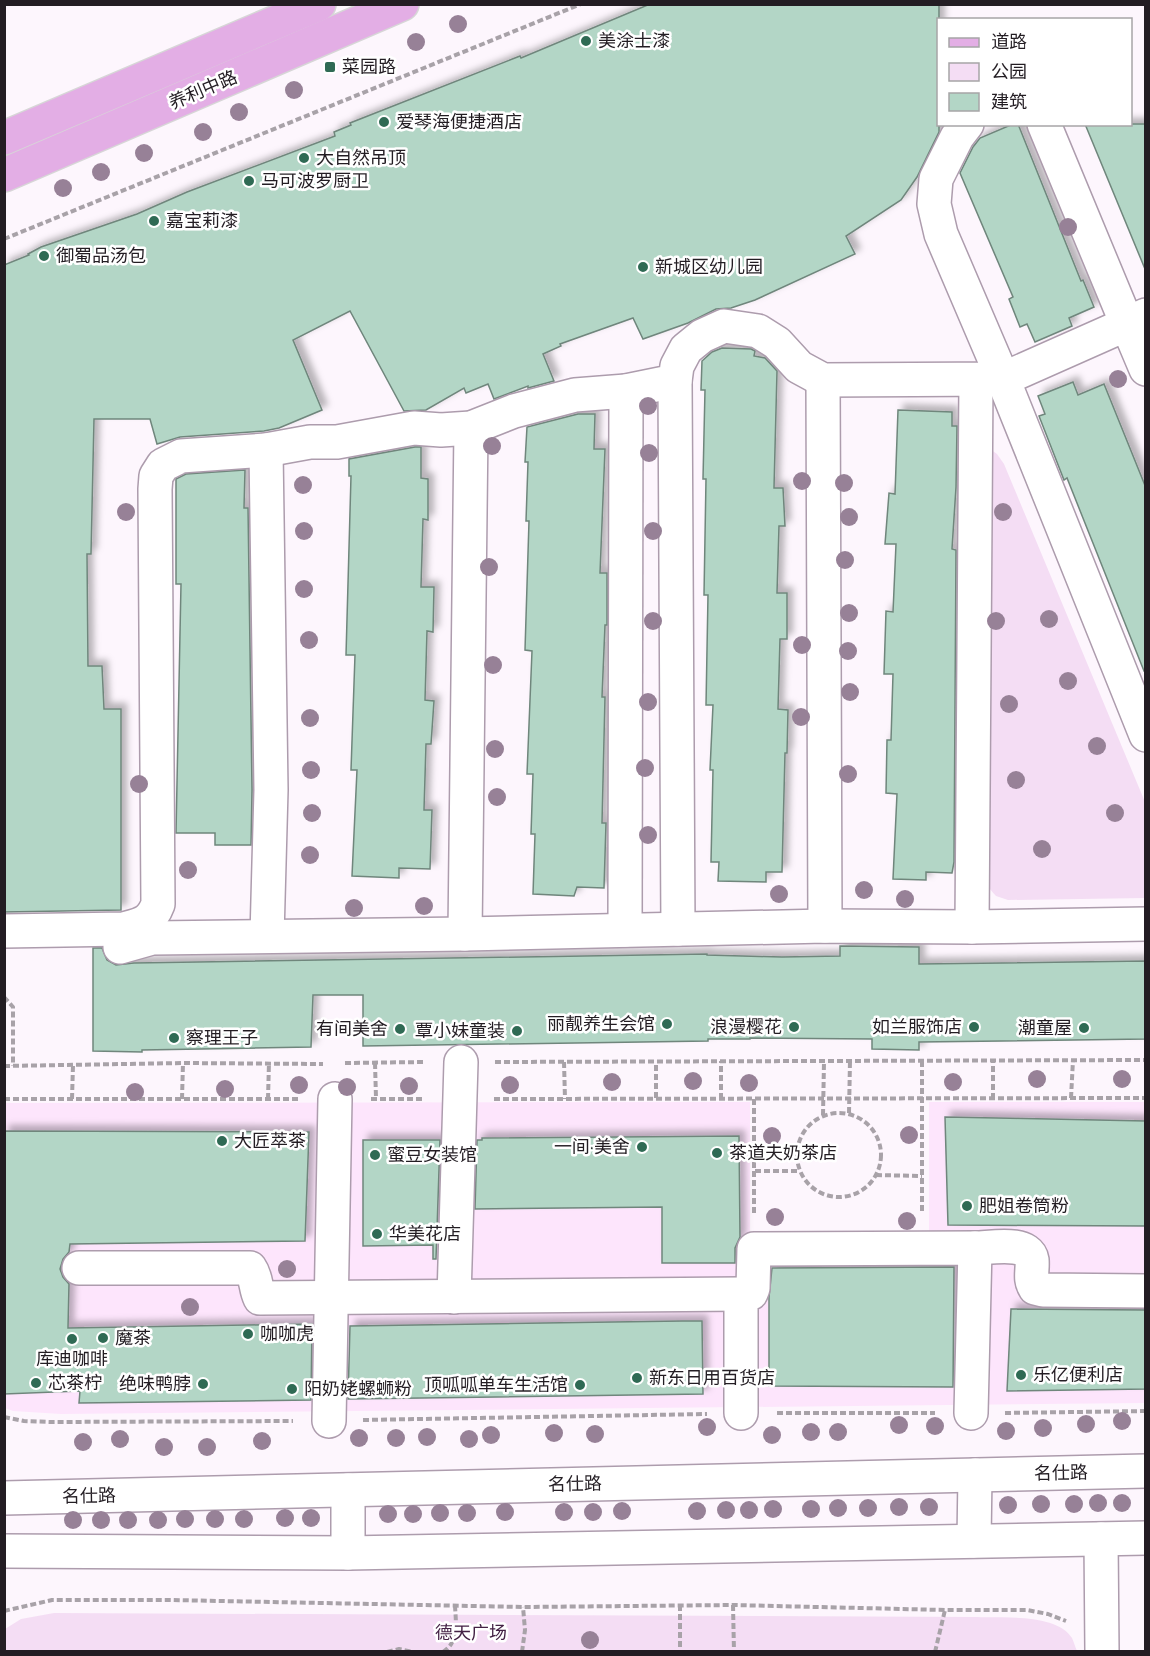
<svg xmlns="http://www.w3.org/2000/svg" width="1150" height="1656" font-family="'Alegreya Sans','Noto Sans SC',sans-serif">
<defs>
<filter id="shadow"><feDropShadow dx="5.5" dy="-5.5" stdDeviation="3" flood-color="#0004"/></filter>
</defs>
<rect width="100%" height="100%" fill="#fdf6fd"/>
<!-- built -->
<path fill="#fde5fc" d="M 750,1102 L 750,1255 L 929,1255 L 929,1102 L 1145,1102 L 1145,1403 L 61,1414 L 13,1411 L 5,1408 L 5,1103 Z"/>
<!-- green -->
<g fill="#f4ddf4">
<path d="M 990,449 L 997,454 L 1004,464 L 1145,802 L 1145,898 L 1008,900 L 996,896 L 988,887 Z"/>
<path d="M 54,1613 L 974,1617 C 1000,1618 1057,1613 1072,1638 C 1074,1642 1075,1647 1077,1651 L 5,1651 L 5,1629 L 21,1619 Z"/>
</g>
<!-- building -->
<g fill="#b3d6c6" stroke="#6f867c" stroke-width="1.5" filter="url(#shadow)">
<path d="M 650,4 L 939,4 L 939,132 L 917,177 L 901,200 L 846,236 L 855,254 L 755,300 L 731,308 L 716,309 L 688,323 L 643,339 L 633,318 L 560,344 L 561,346 L 543,354 L 554,381 L 528,388 L 528,386 L 494,399 L 488,384 L 466,393 L 464,388 L 426,410 L 404,411 L 350,311 L 293,340 L 322,410 L 279,428 L 264,431 L 180,437 L 157,444 L 150,419 L 94,419 L 91,554 L 87,554 L 88,666 L 102,666 L 104,709 L 121,709 L 121,910 L 4,912 L 4,265 L 29,255 L 28,254 L 41,247 L 137,214 L 187,192 L 335,136 L 334,132 L 351,125 L 350,123 L 520,56 L 521,58 Z"/>
<path d="M 1013,124 L 1018,124 L 1081,281 L 1083,280 L 1094,307 L 1069,318 L 1072,326 L 1035,342 L 1027,324 L 1020,327 L 1009,299 L 1013,297 L 960,173 L 973,147 L 980,138 Z"/>
<path d="M 1085,124 L 1146,124 L 1146,269 L 1145,269 Z"/>
<path d="M 722,348 L 751,349 L 755,351 L 754,356 L 765,358 L 777,371 L 774,488 L 783,488 L 785,526 L 779,526 L 777,593 L 787,593 L 787,639 L 780,639 L 778,709 L 788,710 L 787,753 L 785,753 L 782,872 L 766,872 L 766,882 L 718,881 L 719,862 L 711,862 L 713,770 L 710,770 L 713,705 L 706,705 L 708,595 L 704,595 L 706,479 L 703,479 L 705,390 L 701,390 L 702,361 L 712,352 Z"/>
<path d="M 1073,382 L 1078,395 L 1104,384 L 1146,488 L 1146,670 L 1144,671 L 1067,478 L 1064,480 L 1039,416 L 1045,414 L 1038,396 Z"/>
<path d="M 898,410 L 952,412 L 952,426 L 957,426 L 956,487 L 952,549 L 956,550 L 954,862 L 952,873 L 926,872 L 926,880 L 893,879 L 897,794 L 886,793 L 887,740 L 891,740 L 893,674 L 884,674 L 886,611 L 893,612 L 896,544 L 885,544 L 889,493 L 895,494 Z"/>
<path d="M 578,414 L 595,414 L 594,449 L 605,449 L 600,573 L 607,573 L 607,625 L 605,625 L 602,697 L 605,697 L 602,823 L 606,823 L 604,888 L 577,887 L 574,896 L 533,894 L 535,834 L 531,834 L 533,774 L 527,774 L 532,651 L 525,650 L 529,521 L 526,521 L 528,462 L 525,462 L 527,427 Z"/>
<path d="M 415,447 L 421,447 L 421,478 L 428,479 L 428,520 L 423,519 L 421,587 L 434,587 L 433,632 L 427,631 L 425,700 L 434,701 L 431,744 L 426,744 L 424,810 L 432,810 L 430,869 L 399,868 L 399,878 L 352,876 L 357,770 L 351,770 L 355,655 L 346,655 L 351,476 L 349,476 L 349,459 Z"/>
<path d="M 245,470 L 244,508 L 248,508 L 252,790 L 251,845 L 215,845 L 215,833 L 176,833 L 181,584 L 176,584 L 176,479 L 186,474 Z"/>
<path d="M 840,946 L 919,947 L 919,964 L 1146,961 L 1146,1039 L 919,1042 L 919,1050 L 872,1049 L 872,1039 L 750,1038 L 750,1039 L 708,1039 L 708,1041 L 363,1046 L 363,995 L 313,995 L 311,1047 L 142,1050 L 142,1052 L 93,1051 L 93,948 L 102,948 L 107,960 L 116,965 L 134,963 L 707,954 L 707,955 L 782,957 L 840,956 Z"/>
<path d="M 945,1117 L 1146,1121 L 1146,1226 L 948,1225 Z"/>
<path d="M 4,1131 L 309,1132 L 305,1241 L 70,1244 L 69,1252 L 63,1259 L 60,1269 L 63,1277 L 69,1284 L 68,1328 L 312,1324 L 311,1400 L 79,1403 L 80,1391 L 4,1394 Z"/>
<path d="M 739,1136 L 740,1237 L 735,1248 L 735,1263 L 662,1263 L 662,1207 L 475,1209 L 477,1140 L 482,1140 L 482,1138 Z"/>
<path d="M 363,1140 L 440,1140 L 436,1259 L 433,1259 L 433,1245 L 363,1246 Z"/>
<path d="M 954,1267 L 953,1387 L 769,1386 L 769,1297 L 772,1268 Z"/>
<path d="M 1011,1309 L 1146,1310 L 1146,1389 L 1007,1391 Z"/>
<path d="M 682,1321 L 702,1321 L 703,1394 L 348,1399 L 350,1326 Z"/>
</g>
<g fill="none" stroke-linecap="round" stroke-linejoin="round">
<defs>
<g id="minor">
<path d="M 967,124 L 957,137 L 936,179 L 934,204 L 941,234 L 1003,379 L 1146,735"/>
<path d="M 1044,124 L 1127,324 L 1146,315"/>
<path d="M 823,380 L 825,926"/>
<path d="M 675,381 L 678,929"/>
<path d="M 266,450 L 271,790 L 267,936"/>
<path d="M 972,927 L 976,380"/>
<path d="M 625,930 L 626,391"/>
<path d="M 4,931 L 124,929 C 141,924 151,923 158,904 L 155,489 L 156,476 L 163,465 L 181,456 L 266,450 L 310,442 L 337,442 L 414,428 L 441,430 L 471,428 L 514,411 L 575,395 L 626,391 L 675,381 L 677,366 L 686,349 L 702,336 L 724,326 L 758,331 L 777,343 L 799,367 L 823,380 L 1003,379 L 1127,324 L 1146,369"/>
<path d="M 465,934 L 471,428"/>
<path d="M 120,947 L 152,938 L 465,934 L 825,926 L 972,927 L 1146,924"/>
<path d="M 975,1248 C 990,1248 1029,1240 1032,1260 C 1033,1271 1029,1279 1035,1288 L 1043,1290 L 1146,1291"/>
<path d="M 79,1268 L 250,1268 C 257,1278 255,1288 260,1298 L 741,1294"/>
<path d="M 454,1297 L 461,1062"/>
<path d="M 741,1413 L 741,1294 L 751,1293 L 753,1288 L 754,1249 L 975,1248 L 971,1413"/>
<path d="M 329,1421 L 335,1099"/>
<path d="M 348,1490 L 348,1553"/>
<path d="M 4,1498 L 1146,1471"/>
<path d="M 1101,1539 L 1102,1652"/>
<path d="M 974,1541 L 975,1475"/>
<path d="M 4,1551 L 348,1553 L 1146,1538"/>
</g>
<g id="major">
<path d="M 4,138 L 319,4"/>
<path d="M 4,175 L 402,4"/>
</g>
</defs>
<!-- minor casing -->
<use href="#minor" stroke="#ad9cad" stroke-width="36"/>
<!-- major casing -->
<use href="#major" stroke="#d7d6d7" stroke-width="36"/>
<!-- path -->
<g stroke="#a8a2a8" stroke-width="4" stroke-dasharray="6 3" stroke-linecap="butt">
<path d="M 4,239 L 581,4"/>
<path d="M 4,997 L 13,1007 L 13,1066"/>
<path d="M 922,1061 L 922,1214"/>
<path d="M 495,1062 L 1146,1060"/>
<path d="M 564,1062 L 565,1099"/>
<path d="M 345,1063 L 425,1062"/>
<path d="M 375,1063 L 376,1098"/>
<path d="M 4,1066 L 183,1063 L 323,1064"/>
<path d="M 656,1098 L 656,1062"/>
<path d="M 1071,1098 L 1073,1060"/>
<path d="M 4,1099 L 301,1099"/>
<path d="M 72,1099 L 73,1065"/>
<path d="M 182,1099 L 183,1063"/>
<path d="M 268,1099 L 269,1062"/>
<path d="M 371,1099 L 424,1099"/>
<path d="M 494,1099 L 1146,1098"/>
<path d="M 721,1099 L 721,1061"/>
<path d="M 754,1099 L 754,1213"/>
<path d="M 993,1099 L 993,1060"/>
<circle cx="839" cy="1155" r="42"/>
<path d="M 849,1113 L 850,1061"/>
<path d="M 823,1115 L 824,1062"/>
<path d="M 755,1171 L 799,1171"/>
<path d="M 876,1175 L 922,1176"/>
<path d="M 777,1413 L 935,1413"/>
<path d="M 1005,1413 L 1146,1411"/>
<path d="M 4,1417 L 24,1421 L 52,1422 L 293,1421"/>
<path d="M 363,1420 L 707,1414"/>
<path d="M 680,1605 L 680,1652"/>
<path d="M 733,1605 L 734,1652"/>
<path d="M 4,1611 L 52,1600 L 170,1600 L 523,1607 L 733,1605 L 945,1610 L 1027,1610 L 1048,1614 L 1066,1621"/>
<path d="M 387,1652 L 399,1649 L 413,1652"/>
<path d="M 443,1652 C 459,1642 456,1623 455,1606"/>
<path d="M 522,1652 L 525,1630 L 523,1607"/>
<path d="M 935,1652 L 945,1610"/>
</g>
<!-- minor -->
<use href="#minor" stroke="#fff" stroke-width="33"/>
<!-- major -->
<use href="#major" stroke="#e3aee5" stroke-width="33"/>
</g>
<!-- trees -->
<g fill="#978197">
<circle cx="458" cy="24" r="9"/>
<circle cx="416" cy="42" r="9"/>
<circle cx="370" cy="66" r="9"/>
<circle cx="294" cy="90" r="9"/>
<circle cx="239" cy="112" r="9"/>
<circle cx="203" cy="132" r="9"/>
<circle cx="144" cy="153" r="9"/>
<circle cx="101" cy="172" r="9"/>
<circle cx="63" cy="188" r="9"/>
<circle cx="1068" cy="227" r="9"/>
<circle cx="1118" cy="379" r="9"/>
<circle cx="648" cy="406" r="9"/>
<circle cx="492" cy="446" r="9"/>
<circle cx="649" cy="453" r="9"/>
<circle cx="802" cy="481" r="9"/>
<circle cx="844" cy="483" r="9"/>
<circle cx="303" cy="485" r="9"/>
<circle cx="126" cy="512" r="9"/>
<circle cx="1003" cy="512" r="9"/>
<circle cx="849" cy="517" r="9"/>
<circle cx="304" cy="531" r="9"/>
<circle cx="653" cy="531" r="9"/>
<circle cx="845" cy="560" r="9"/>
<circle cx="489" cy="567" r="9"/>
<circle cx="304" cy="589" r="9"/>
<circle cx="849" cy="613" r="9"/>
<circle cx="1049" cy="619" r="9"/>
<circle cx="653" cy="621" r="9"/>
<circle cx="996" cy="621" r="9"/>
<circle cx="309" cy="640" r="9"/>
<circle cx="802" cy="645" r="9"/>
<circle cx="848" cy="651" r="9"/>
<circle cx="493" cy="665" r="9"/>
<circle cx="1068" cy="681" r="9"/>
<circle cx="850" cy="692" r="9"/>
<circle cx="648" cy="702" r="9"/>
<circle cx="1009" cy="704" r="9"/>
<circle cx="801" cy="717" r="9"/>
<circle cx="310" cy="718" r="9"/>
<circle cx="1097" cy="746" r="9"/>
<circle cx="495" cy="749" r="9"/>
<circle cx="645" cy="768" r="9"/>
<circle cx="311" cy="770" r="9"/>
<circle cx="848" cy="774" r="9"/>
<circle cx="1016" cy="780" r="9"/>
<circle cx="139" cy="784" r="9"/>
<circle cx="497" cy="797" r="9"/>
<circle cx="312" cy="813" r="9"/>
<circle cx="1115" cy="813" r="9"/>
<circle cx="648" cy="835" r="9"/>
<circle cx="1042" cy="849" r="9"/>
<circle cx="310" cy="855" r="9"/>
<circle cx="188" cy="870" r="9"/>
<circle cx="864" cy="890" r="9"/>
<circle cx="779" cy="894" r="9"/>
<circle cx="905" cy="899" r="9"/>
<circle cx="424" cy="906" r="9"/>
<circle cx="354" cy="908" r="9"/>
<circle cx="1037" cy="1079" r="9"/>
<circle cx="1122" cy="1079" r="9"/>
<circle cx="693" cy="1081" r="9"/>
<circle cx="612" cy="1082" r="9"/>
<circle cx="953" cy="1082" r="9"/>
<circle cx="749" cy="1083" r="9"/>
<circle cx="299" cy="1085" r="9"/>
<circle cx="510" cy="1085" r="9"/>
<circle cx="409" cy="1086" r="9"/>
<circle cx="347" cy="1087" r="9"/>
<circle cx="225" cy="1089" r="9"/>
<circle cx="135" cy="1092" r="9"/>
<circle cx="909" cy="1135" r="9"/>
<circle cx="772" cy="1136" r="9"/>
<circle cx="775" cy="1217" r="9"/>
<circle cx="907" cy="1221" r="9"/>
<circle cx="287" cy="1269" r="9"/>
<circle cx="190" cy="1307" r="9"/>
<circle cx="1122" cy="1421" r="9"/>
<circle cx="1086" cy="1424" r="9"/>
<circle cx="899" cy="1425" r="9"/>
<circle cx="935" cy="1426" r="9"/>
<circle cx="707" cy="1427" r="9"/>
<circle cx="1043" cy="1428" r="9"/>
<circle cx="1006" cy="1431" r="9"/>
<circle cx="811" cy="1432" r="9"/>
<circle cx="838" cy="1432" r="9"/>
<circle cx="554" cy="1433" r="9"/>
<circle cx="595" cy="1434" r="9"/>
<circle cx="491" cy="1435" r="9"/>
<circle cx="772" cy="1435" r="9"/>
<circle cx="427" cy="1437" r="9"/>
<circle cx="359" cy="1438" r="9"/>
<circle cx="396" cy="1438" r="9"/>
<circle cx="120" cy="1439" r="9"/>
<circle cx="469" cy="1439" r="9"/>
<circle cx="262" cy="1441" r="9"/>
<circle cx="83" cy="1442" r="9"/>
<circle cx="164" cy="1447" r="9"/>
<circle cx="207" cy="1447" r="9"/>
<circle cx="1098" cy="1503" r="9"/>
<circle cx="1122" cy="1503" r="9"/>
<circle cx="1041" cy="1504" r="9"/>
<circle cx="1074" cy="1504" r="9"/>
<circle cx="1008" cy="1505" r="9"/>
<circle cx="899" cy="1507" r="9"/>
<circle cx="929" cy="1507" r="9"/>
<circle cx="838" cy="1508" r="9"/>
<circle cx="868" cy="1508" r="9"/>
<circle cx="773" cy="1509" r="9"/>
<circle cx="811" cy="1509" r="9"/>
<circle cx="726" cy="1510" r="9"/>
<circle cx="749" cy="1510" r="9"/>
<circle cx="622" cy="1511" r="9"/>
<circle cx="697" cy="1511" r="9"/>
<circle cx="505" cy="1512" r="9"/>
<circle cx="564" cy="1512" r="9"/>
<circle cx="593" cy="1512" r="9"/>
<circle cx="440" cy="1513" r="9"/>
<circle cx="467" cy="1513" r="9"/>
<circle cx="388" cy="1514" r="9"/>
<circle cx="413" cy="1514" r="9"/>
<circle cx="285" cy="1518" r="9"/>
<circle cx="311" cy="1518" r="9"/>
<circle cx="185" cy="1519" r="9"/>
<circle cx="215" cy="1519" r="9"/>
<circle cx="244" cy="1519" r="9"/>
<circle cx="73" cy="1520" r="9"/>
<circle cx="101" cy="1520" r="9"/>
<circle cx="128" cy="1520" r="9"/>
<circle cx="158" cy="1520" r="9"/>
<circle cx="590" cy="1640" r="9"/>
</g>
<!-- markers -->
<g fill="#2f6a54" stroke="#fff" stroke-width="2">
<circle cx="586" cy="41" r="6"/>
<rect x="324" y="61" width="12" height="12" rx="3"/>
<circle cx="384" cy="122" r="6"/>
<circle cx="304" cy="158" r="6"/>
<circle cx="249" cy="181" r="6"/>
<circle cx="154" cy="221" r="6"/>
<circle cx="44" cy="256" r="6"/>
<circle cx="643" cy="267" r="6"/>
<circle cx="667" cy="1024" r="6"/>
<circle cx="794" cy="1027" r="6"/>
<circle cx="974" cy="1027" r="6"/>
<circle cx="1084" cy="1028" r="6"/>
<circle cx="400" cy="1029" r="6"/>
<circle cx="517" cy="1031" r="6"/>
<circle cx="174" cy="1038" r="6"/>
<circle cx="222" cy="1141" r="6"/>
<circle cx="642" cy="1147" r="6"/>
<circle cx="717" cy="1153" r="6"/>
<circle cx="375" cy="1155" r="6"/>
<circle cx="967" cy="1206" r="6"/>
<circle cx="377" cy="1234" r="6"/>
<circle cx="248" cy="1334" r="6"/>
<circle cx="103" cy="1338" r="6"/>
<circle cx="72" cy="1339" r="6"/>
<circle cx="1021" cy="1375" r="6"/>
<circle cx="637" cy="1378" r="6"/>
<circle cx="36" cy="1383" r="6"/>
<circle cx="203" cy="1384" r="6"/>
<circle cx="580" cy="1385" r="6"/>
<circle cx="292" cy="1389" r="6"/>
</g>
<g text-anchor="middle" stroke-width="5" stroke-linejoin="round" paint-order="stroke">
<!-- poi labels -->
<g font-size="18" fill="#231d23" stroke="#fff" text-anchor="start">
<text x="598" y="47">美涂士漆</text>
<text x="342" y="73">菜园路</text>
<text x="396" y="128">爱琴海便捷酒店</text>
<text x="316" y="164">大自然吊顶</text>
<text x="261" y="187">马可波罗厨卫</text>
<text x="166" y="227">嘉宝莉漆</text>
<text x="56" y="262">御蜀品汤包</text>
<text x="655" y="273">新城区幼儿园</text>
<text x="655" y="1030" text-anchor="end">丽靓养生会馆</text>
<text x="782" y="1033" text-anchor="end">浪漫樱花</text>
<text x="962" y="1033" text-anchor="end">如兰服饰店</text>
<text x="1072" y="1034" text-anchor="end">潮童屋</text>
<text x="388" y="1035" text-anchor="end">有间美舍</text>
<text x="505" y="1037" text-anchor="end">覃小妹童装</text>
<text x="186" y="1044">察理王子</text>
<text x="234" y="1147">大匠萃茶</text>
<text x="630" y="1153" text-anchor="end">一间·美舍</text>
<text x="729" y="1159">茶道夫奶茶店</text>
<text x="387" y="1161">蜜豆女装馆</text>
<text x="979" y="1212">肥姐卷筒粉</text>
<text x="389" y="1240">华美花店</text>
<text x="260" y="1340">咖咖虎</text>
<text x="115" y="1344">魔茶</text>
<text x="72" y="1365" text-anchor="middle">库迪咖啡</text>
<text x="1033" y="1381">乐亿便利店</text>
<text x="649" y="1384">新东日用百货店</text>
<text x="48" y="1389">芯茶柠</text>
<text x="191" y="1390" text-anchor="end">绝味鸭脖</text>
<text x="568" y="1391" text-anchor="end">顶呱呱单车生活馆</text>
<text x="304" y="1395">阳奶姥螺蛳粉</text>
</g>
<!-- street labels -->
<g font-size="18" fill="#231d23" stroke="#fff">
<text transform="translate(203 90) rotate(-23)" y="6">养利中路</text>
<text transform="translate(1061 1473) rotate(-1)" y="6">名仕路</text>
<text transform="translate(575 1484) rotate(-1)" y="6">名仕路</text>
<text transform="translate(89 1496) rotate(-1)" y="6">名仕路</text>
</g>
<!-- park labels -->
<g font-size="18" fill="#432144" stroke="#fff">
<text x="471" y="1639">德天广场</text>
</g>
</g>
<!-- border -->
<rect width="1150" height="1656" fill="none" stroke="#231d23" stroke-width="12"/>
<!-- legend -->
<rect x="937" y="18" width="195" height="108" fill="#ffffff" stroke="#a7a5a7" stroke-width="1.5"/>
<rect x="949" y="38" width="30" height="9" fill="#e3aee5" stroke="#a7a5a7" stroke-width="1.5"/>
<text x="991" y="48" font-size="18" fill="#231d23">道路</text>
<rect x="949" y="63" width="30" height="18" fill="#f4ddf4" stroke="#a7a5a7" stroke-width="1.5"/>
<text x="991" y="78" font-size="18" fill="#231d23">公园</text>
<rect x="949" y="93" width="30" height="18" fill="#b3d6c6" stroke="#a7a5a7" stroke-width="1.5"/>
<text x="991" y="108" font-size="18" fill="#231d23">建筑</text>
</svg>
